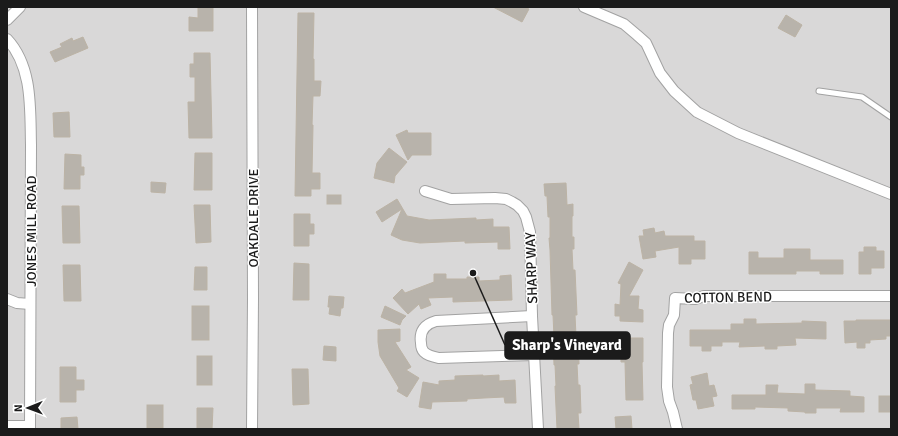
<svg xmlns="http://www.w3.org/2000/svg" width="898" height="436" font-family="Signika,sans-serif">
<rect width="100%" height="100%" fill="#eceae1"/>
<!-- residential -->
<rect fill="#d9d8d8" x="7" y="7" width="884" height="422"/>
<!-- building -->
<g fill="#b8b3ab" stroke="#bcb3a5">
<path d="M 198,7 L 213,7 L 213,31 L 189,31 L 189,17 L 198,18 Z"/>
<path d="M 493,7 L 524,7 L 529,9 L 522,22 Z"/>
<path d="M 298,13 L 314,13 L 313,59 L 314,59 L 314,81 L 321,81 L 320,96 L 313,96 L 312,125 L 313,125 L 312,173 L 320,173 L 320,189 L 311,189 L 311,196 L 295,196 Z"/>
<path d="M 786,15 L 802,25 L 795,37 L 778,28 Z"/>
<path d="M 83,37 L 88,48 L 55,62 L 50,52 L 62,47 L 60,44 L 72,38 L 73,41 Z"/>
<path d="M 194,53 L 210,53 L 212,138 L 189,138 L 188,102 L 195,102 L 195,77 L 190,77 L 190,64 L 194,64 Z"/>
<path d="M 69,112 L 70,137 L 54,137 L 53,113 Z"/>
<path d="M 407,130 L 408,133 L 431,133 L 431,155 L 412,155 L 408,160 L 396,135 Z"/>
<path d="M 389,148 L 407,162 L 395,176 L 394,183 L 374,178 L 377,163 Z"/>
<path d="M 195,153 L 212,153 L 212,190 L 194,190 Z"/>
<path d="M 65,154 L 81,155 L 81,167 L 84,167 L 84,175 L 80,175 L 80,189 L 64,189 Z"/>
<path d="M 151,182 L 166,183 L 165,193 L 151,192 Z"/>
<path d="M 566,183 L 567,205 L 573,204 L 573,216 L 572,216 L 572,237 L 574,237 L 574,249 L 572,249 L 573,270 L 575,270 L 577,315 L 575,315 L 576,336 L 578,336 L 579,364 L 577,364 L 578,385 L 580,385 L 581,413 L 578,413 L 579,429 L 557,429 L 555,386 L 556,386 L 555,365 L 554,365 L 553,337 L 554,337 L 553,315 L 552,315 L 550,250 L 549,238 L 550,238 L 550,217 L 548,217 L 547,196 L 545,196 L 544,184 Z"/>
<rect x="327" y="195" width="14" height="9"/>
<path d="M 397,199 L 407,216 L 429,220 L 476,218 L 476,220 L 493,219 L 493,227 L 509,227 L 510,249 L 498,249 L 498,242 L 465,243 L 465,241 L 420,243 L 402,240 L 391,235 L 402,209 L 382,222 L 376,212 Z"/>
<path d="M 194,205 L 210,205 L 211,242 L 196,243 Z"/>
<path d="M 62,206 L 79,206 L 80,243 L 63,243 Z"/>
<path d="M 294,214 L 310,214 L 310,224 L 314,224 L 314,234 L 309,234 L 309,246 L 294,246 Z"/>
<path d="M 654,228 L 655,233 L 664,231 L 665,236 L 694,236 L 694,241 L 705,241 L 705,259 L 691,259 L 691,264 L 679,264 L 679,247 L 655,251 L 656,257 L 643,259 L 639,236 L 644,236 L 643,230 Z"/>
<path d="M 864,247 L 876,247 L 876,251 L 884,251 L 884,268 L 871,268 L 871,274 L 859,274 L 859,252 L 864,252 Z"/>
<path d="M 784,249 L 810,249 L 810,260 L 843,260 L 843,274 L 820,274 L 820,271 L 796,271 L 796,274 L 749,274 L 749,252 L 758,252 L 758,258 L 784,258 Z"/>
<path d="M 629,262 L 643,270 L 629,296 L 639,296 L 638,309 L 643,310 L 643,322 L 620,321 L 620,316 L 615,316 L 615,304 L 620,305 L 621,284 L 618,283 Z"/>
<path d="M 294,263 L 309,264 L 309,300 L 293,300 Z"/>
<path d="M 63,265 L 80,265 L 81,301 L 64,301 Z"/>
<path d="M 195,267 L 207,267 L 207,290 L 194,290 Z"/>
<path d="M 434,274 L 446,274 L 446,279 L 467,279 L 467,277 L 479,277 L 479,281 L 500,280 L 500,276 L 511,275 L 512,300 L 453,302 L 453,297 L 428,298 L 431,305 L 421,309 L 419,304 L 408,314 L 393,298 L 402,289 L 405,293 L 434,282 Z"/>
<path d="M 329,296 L 344,297 L 343,308 L 341,308 L 340,316 L 329,314 L 330,307 L 328,307 Z"/>
<rect x="192" y="306" width="17" height="34"/>
<path d="M 385,306 L 406,316 L 402,320 L 400,325 L 381,317 Z"/>
<path d="M 744,319 L 756,319 L 756,324 L 802,323 L 802,321 L 826,322 L 826,339 L 795,338 L 796,345 L 777,346 L 777,349 L 765,349 L 765,346 L 739,347 L 740,342 L 722,342 L 722,346 L 711,346 L 711,351 L 702,351 L 702,346 L 690,346 L 690,330 L 731,330 L 731,324 L 744,324 Z"/>
<path d="M 856,320 L 891,320 L 891,336 L 886,336 L 886,339 L 870,340 L 870,343 L 865,343 L 865,348 L 857,348 L 857,342 L 845,343 L 844,321 L 856,321 Z"/>
<path d="M 400,329 L 400,341 L 395,342 L 411,367 L 406,370 L 419,378 L 407,397 L 397,391 L 399,388 L 380,356 L 378,342 L 378,330 Z"/>
<path d="M 627,338 L 643,338 L 643,362 L 642,362 L 643,400 L 626,400 L 625,362 L 621,362 L 621,352 L 627,352 Z"/>
<path d="M 324,346 L 336,347 L 336,361 L 323,360 Z"/>
<rect x="197" y="356" width="15" height="29"/>
<path d="M 60,367 L 76,367 L 76,380 L 84,380 L 84,390 L 76,390 L 76,402 L 60,402 Z"/>
<path d="M 292,369 L 308,369 L 309,404 L 293,405 Z"/>
<path d="M 707,373 L 709,386 L 714,385 L 717,396 L 712,397 L 714,406 L 698,409 L 696,400 L 693,400 L 690,385 L 693,384 L 691,377 Z"/>
<path d="M 483,375 L 483,376 L 499,375 L 499,381 L 515,380 L 516,403 L 505,403 L 504,397 L 484,398 L 467,399 L 467,401 L 432,402 L 431,409 L 419,407 L 423,382 L 439,385 L 439,381 L 455,380 L 455,376 Z"/>
<path d="M 805,384 L 815,384 L 815,390 L 850,391 L 850,396 L 864,397 L 864,412 L 840,412 L 841,408 L 816,408 L 816,413 L 805,413 L 805,412 L 788,411 L 788,408 L 755,407 L 755,409 L 732,409 L 732,395 L 766,395 L 766,385 L 778,385 L 777,393 L 805,394 Z"/>
<rect x="879" y="396" width="12" height="16"/>
<rect x="147" y="405" width="16" height="23"/>
<path d="M 197,408 L 213,408 L 212,429 L 197,429 Z"/>
<path d="M 631,416 L 632,429 L 616,429 L 615,417 Z"/>
<path d="M 77,417 L 78,429 L 61,429 L 61,418 Z"/>
</g>
<g fill="none" stroke-linecap="round" stroke-linejoin="round">
<defs>
<path id="service" d="M 819,91 L 862,97 L 891,117"/>
<g id="minor">
<path d="M 584,7 L 624,24 L 637,35 L 646,43 L 660,73 L 674,91 L 697,112 L 738,133 L 891,194"/>
<path d="M 7,20 L 20,7"/>
<path d="M 7,39 C 33,67 30,109 31,145 L 30,429"/>
<path d="M 425,191 L 451,199 L 495,198 L 506,199 L 512,202 L 517,205 L 523,211 L 526,217 L 530,232 L 532,316 L 538,429"/>
<path d="M 7,299 L 17,303 L 30,304"/>
<path d="M 532,316 L 436,321 C 425,324 419,331 421,343 C 421,346 422,350 424,352 C 428,356 434,357 439,358 L 534,355"/>
<path d="M 7,426 L 30,426"/>
<path d="M 252,429 L 253,298 L 252,7"/>
<path d="M 677,429 L 673,412 L 669,401 L 667,387 L 668,333 L 669,325 L 674,315 L 675,298 L 695,299 L 704,296 L 891,296"/>
</g>
</defs>
<!-- service casing -->
<use href="#service" stroke="#a2a2a2" stroke-width="7"/>
<!-- minor casing -->
<use href="#minor" stroke="#a2a2a2" stroke-width="12"/>
<!-- service -->
<use href="#service" stroke="#fff" stroke-width="5"/>
<!-- minor -->
<use href="#minor" stroke="#fff" stroke-width="10"/>
</g>
<g text-anchor="middle" stroke-width="3" stroke-linejoin="round" paint-order="stroke">
<!-- street labels -->
<g font-size="14" fill="#1b1b1b" stroke="#fff">
<text transform="translate(253 218) rotate(-90)" y="5">OAKDALE DRIVE</text>
<text transform="translate(31 231) rotate(-90)" y="5">JONES MILL ROAD</text>
<text transform="translate(531 268) rotate(-92)" y="5">SHARP WAY</text>
<text transform="translate(728 297) rotate(-1)" y="5">COTTON BEND</text>
</g>
</g>
<!-- callouts -->
<path fill="none" stroke="#1b1b1b" stroke-width="1.5" d="M473 273L505 345"/>
<circle fill="#1b1b1b" stroke="#fff" stroke-width="1.5" cx="473" cy="273" r="4"/>
<rect fill="#1b1b1b" stroke="#1b1b1b" stroke-width="1.5" x="505" y="332" width="125" height="27" rx="4"/>
<g font-size="15" text-anchor="middle" font-weight="bold" fill="#fff">
<text x="567" y="350">Sharp's Vineyard</text>
</g>
<!-- border -->
<rect width="898" height="436" fill="none" stroke="#1b1b1b" stroke-width="16"/>
<!-- north arrow -->
<g transform="translate(28 408) rotate(269)" stroke="#ffffff" stroke-width="3" paint-order="stroke">
<path d="M0-3L7 15L0 10L-7 15Z" fill="#1b1b1b"/>
<text y="-6" font-size="11" font-weight="bold" text-anchor="middle" fill="#1b1b1b">N</text>
</g>
</svg>
